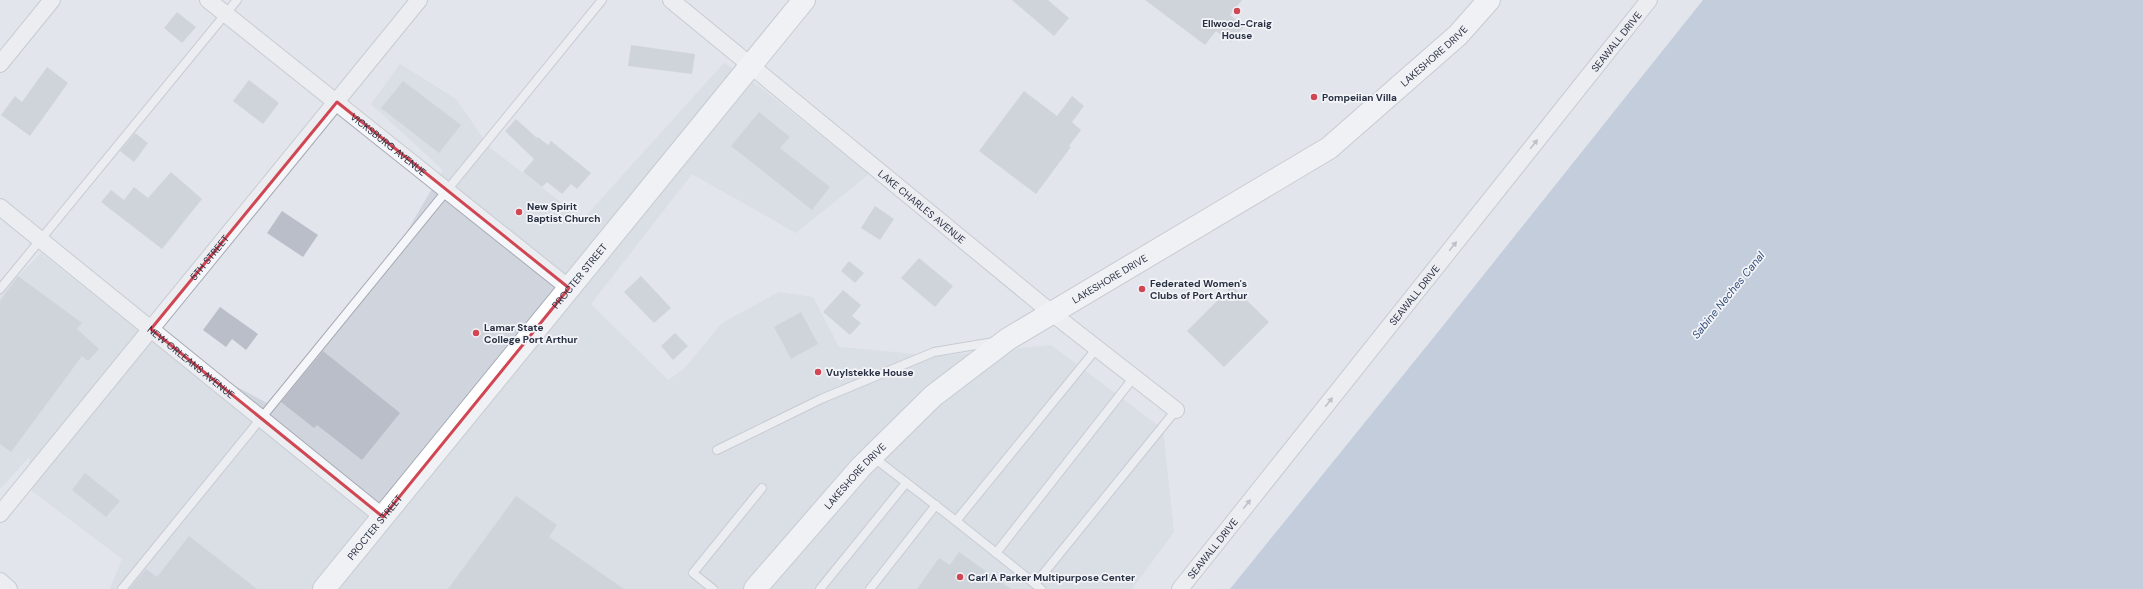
<svg xmlns="http://www.w3.org/2000/svg" width="2143" height="589" font-family="'DM Sans',sans-serif">
<rect width="100%" height="100%" fill="#e2e5eb"/>
<!-- built -->
<path fill="#d0d4dd" d="M 724,63 L 760,87 L 869,174 L 796,233 L 692,174 L 591,304 L 668,380 L 684,369 L 722,323 L 779,292 L 813,297 L 839,347 L 938,356 L 1051,345 L 1163,429 L 1174,532 L 1132,589 L 110,589 L 122,559 L 32,491 L 29,457 L 0,489 L 0,294 L 41,253 L 153,342 L 267,403 L 376,284 L 443,170 L 371,104 L 400,64 L 456,99 L 489,147 L 583,219 Z"/>
<!-- water -->
<path fill="#9db0cb" d="M 1703,0 L 2143,0 L 2143,589 L 1230,589 L 1438,332 Z"/>
<!-- building -->
<g fill="#b9bec8">
<path d="M 1012,0 L 1048,0 L 1069,18 L 1054,36 Z"/>
<path d="M 1145,0 L 1242,0 L 1230,15 L 1244,26 L 1231,42 L 1216,31 L 1205,45 Z"/>
<path d="M 177,12 L 196,27 L 182,43 L 164,28 Z"/>
<path d="M 631,45 L 695,54 L 692,74 L 628,66 Z"/>
<path d="M 47,67 L 68,83 L 30,136 L 1,115 L 15,96 L 22,102 Z"/>
<path d="M 249,80 L 279,103 L 263,124 L 233,101 Z"/>
<path d="M 403,81 L 461,125 L 439,153 L 381,108 Z"/>
<path d="M 1024,91 L 1057,116 L 1072,96 L 1084,106 L 1072,122 L 1081,130 L 1069,146 L 1071,147 L 1036,194 L 979,151 Z"/>
<path d="M 759,112 L 790,137 L 780,148 L 830,187 L 812,210 L 731,146 Z"/>
<path d="M 516,119 L 537,138 L 538,137 L 548,145 L 551,141 L 591,173 L 577,189 L 571,184 L 562,194 L 547,182 L 542,187 L 523,172 L 534,159 L 505,131 Z"/>
<path d="M 135,133 L 148,143 L 134,162 L 120,151 Z"/>
<path d="M 171,172 L 202,199 L 162,249 L 101,202 L 111,190 L 124,200 L 134,187 L 148,198 Z"/>
<path d="M 875,206 L 894,219 L 880,240 L 861,228 Z"/>
<path d="M 282,211 L 318,235 L 303,257 L 267,233 Z"/>
<path d="M 919,258 L 953,286 L 935,307 L 901,278 Z"/>
<path d="M 849,261 L 864,273 L 855,283 L 841,271 Z"/>
<path d="M 18,276 L 82,323 L 77,329 L 99,349 L 88,361 L 82,356 L 11,452 L 0,444 L 0,301 Z"/>
<path d="M 641,276 L 671,308 L 654,323 L 624,292 Z"/>
<path d="M 1232,286 L 1269,322 L 1224,367 L 1187,331 Z"/>
<path d="M 843,290 L 861,305 L 852,316 L 861,323 L 850,335 L 823,312 Z"/>
<path d="M 220,307 L 258,334 L 246,350 L 232,339 L 226,347 L 203,330 Z"/>
<path d="M 801,312 L 818,344 L 791,359 L 774,327 Z"/>
<path d="M 675,333 L 688,346 L 673,360 L 661,346 Z"/>
<path d="M 323,351 L 400,413 L 362,460 L 317,425 L 314,428 L 281,402 Z"/>
<path d="M 85,473 L 120,501 L 106,517 L 72,490 Z"/>
<path d="M 516,496 L 557,525 L 549,537 L 624,589 L 448,589 Z"/>
<path d="M 189,536 L 257,589 L 129,589 L 146,569 L 157,577 Z"/>
<path d="M 959,552 L 1011,589 L 917,589 L 939,558 L 950,565 Z"/>
</g>
<g fill="none" stroke-linecap="round" stroke-linejoin="round">
<defs>
<g id="lane">
<path d="M 0,289 L 237,0"/>
<path d="M 717,450 L 821,399 L 934,352 L 994,342"/>
<path d="M 873,457 L 956,521"/>
<path d="M 996,553 L 1134,377"/>
<path d="M 1035,584 L 956,521 L 1097,348"/>
<path d="M 122,589 L 602,0"/>
<path d="M 713,589 L 693,573 L 762,488"/>
<path d="M 820,589 L 906,483"/>
<path d="M 870,589 L 936,505"/>
<path d="M 1041,589 L 1035,584 L 1176,410"/>
</g>
<g id="street">
<path id="s1" d="M 208,0 L 569,288"/>
<path id="s2" d="M 671,0 L 1053,314 L 1176,410"/>
<path d="M 0,64 L 52,0"/>
<path id="s3" d="M 0,207 L 383,517"/>
<path id="s4" d="M 0,514 L 419,0"/>
<path d="M 0,581 L 9,589"/>
<path id="s5" d="M 1180,589 L 1649,0"/>
</g>
<g id="secondary">
<path id="s6" d="M 324,589 L 804,0"/>
<path id="s7" d="M 755,589 L 861,467 L 933,396 L 1008,339 L 1329,148 L 1458,35 L 1489,0"/>
</g>
</defs>
<!-- lane casing -->
<use href="#lane" stroke="#a7abb5" stroke-width="10"/>
<!-- street casing -->
<use href="#street" stroke="#a7abb5" stroke-width="18"/>
<!-- secondary casing -->
<use href="#secondary" stroke="#a7abb5" stroke-width="24"/>
<!-- lane -->
<use href="#lane" stroke="#f5f6f9" stroke-width="8"/>
<!-- street -->
<use href="#street" stroke="#f5f6f9" stroke-width="16"/>
<!-- secondary -->
<use href="#secondary" stroke="#fff" stroke-width="22"/>
</g>
<!-- one-way arrows -->
<defs><path id="oneway-solid" d="M-6-.8H1V-3.2L6.5 0L1 3.2V.8H-6Z"/></defs>
<g fill="#90949e">
<use href="#oneway-solid" transform="translate(1534 144) rotate(-51)"/>
<use href="#oneway-solid" transform="translate(1453 246) rotate(-51)"/>
<use href="#oneway-solid" transform="translate(1329 402) rotate(-51)"/>
<use href="#oneway-solid" transform="translate(1247 504) rotate(-51)"/>
</g>
<!-- marked area -->
<path d="M0 0H2143V589H0ZM 337,102 L 569,288 L 383,517 L 151,329 Z" fill="#e2e5eb" fill-opacity=".55" fill-rule="evenodd"/>
<path fill="none" stroke="#d04753" stroke-width="3" stroke-linejoin="round" d="M 337,102 L 569,288 L 383,517 L 151,329 Z"/>
<!-- markers -->
<g fill="#d04753" stroke="#f2f4f8" stroke-width="1.5">
<circle cx="1237" cy="11" r="4"/>
<circle cx="1314" cy="97" r="4"/>
<circle cx="519" cy="212" r="4"/>
<circle cx="1142" cy="289" r="4"/>
<circle cx="476" cy="333" r="4"/>
<circle cx="818" cy="372" r="4"/>
<circle cx="960" cy="577" r="4"/>
</g>
<g text-anchor="middle" stroke-width="3.5" stroke-linejoin="round" paint-order="stroke">
<!-- poi labels -->
<g font-size="10" font-weight="bold" fill="#2a3143" stroke="#f2f4f8" text-anchor="start">
<text x="1237" y="27" text-anchor="middle">Ellwood-Craig<tspan x="1237" dy="12">House</tspan></text>
<text x="1322" y="101">Pompeiian Villa</text>
<text x="527" y="210">New Spirit<tspan x="527" dy="12">Baptist Church</tspan></text>
<text x="1150" y="287">Federated Women's<tspan x="1150" dy="12">Clubs of Port Arthur</tspan></text>
<text x="484" y="331">Lamar State<tspan x="484" dy="12">College Port Arthur</tspan></text>
<text x="826" y="376">Vuylstekke House</text>
<text x="968" y="581">Carl A Parker Multipurpose Center</text>
</g>
<!-- street labels -->
<g font-size="10" fill="#2a3143" stroke="#f2f4f8">
<text dy="4" stroke="none"><textPath href="#s5" startOffset="700">SEAWALL DRIVE</textPath></text>
<text dy="4" stroke="none"><textPath href="#s7" startOffset="870">LAKESHORE DRIVE</textPath></text>
<text dy="4" stroke="none"><textPath href="#s1" startOffset="231">VICKSBURG AVENUE</textPath></text>
<text dy="4" stroke="none"><textPath href="#s2" startOffset="325">LAKE CHARLES AVENUE</textPath></text>
<text dy="4" stroke="none"><textPath href="#s4" startOffset="331">5TH STREET</textPath></text>
<text dy="4" stroke="none"><textPath href="#s6" startOffset="404">PROCTER STREET</textPath></text>
<text dy="4" stroke="none"><textPath href="#s7" startOffset="475">LAKESHORE DRIVE</textPath></text>
<text dy="4" stroke="none"><textPath href="#s5" startOffset="376">SEAWALL DRIVE</textPath></text>
<text dy="4" stroke="none"><textPath href="#s3" startOffset="246">NEW ORLEANS AVENUE</textPath></text>
<text dy="4" stroke="none"><textPath href="#s7" startOffset="151">LAKESHORE DRIVE</textPath></text>
<text dy="4" stroke="none"><textPath href="#s6" startOffset="80">PROCTER STREET</textPath></text>
<text dy="4" stroke="none"><textPath href="#s5" startOffset="52">SEAWALL DRIVE</textPath></text>
</g>
<!-- water labels -->
<g font-size="11" font-style="italic" fill="#334d78" stroke="#f2f4f8">
<text transform="translate(1728 295) rotate(-51)" y="4">Sabine Neches Canal</text>
</g>
</g>
</svg>
